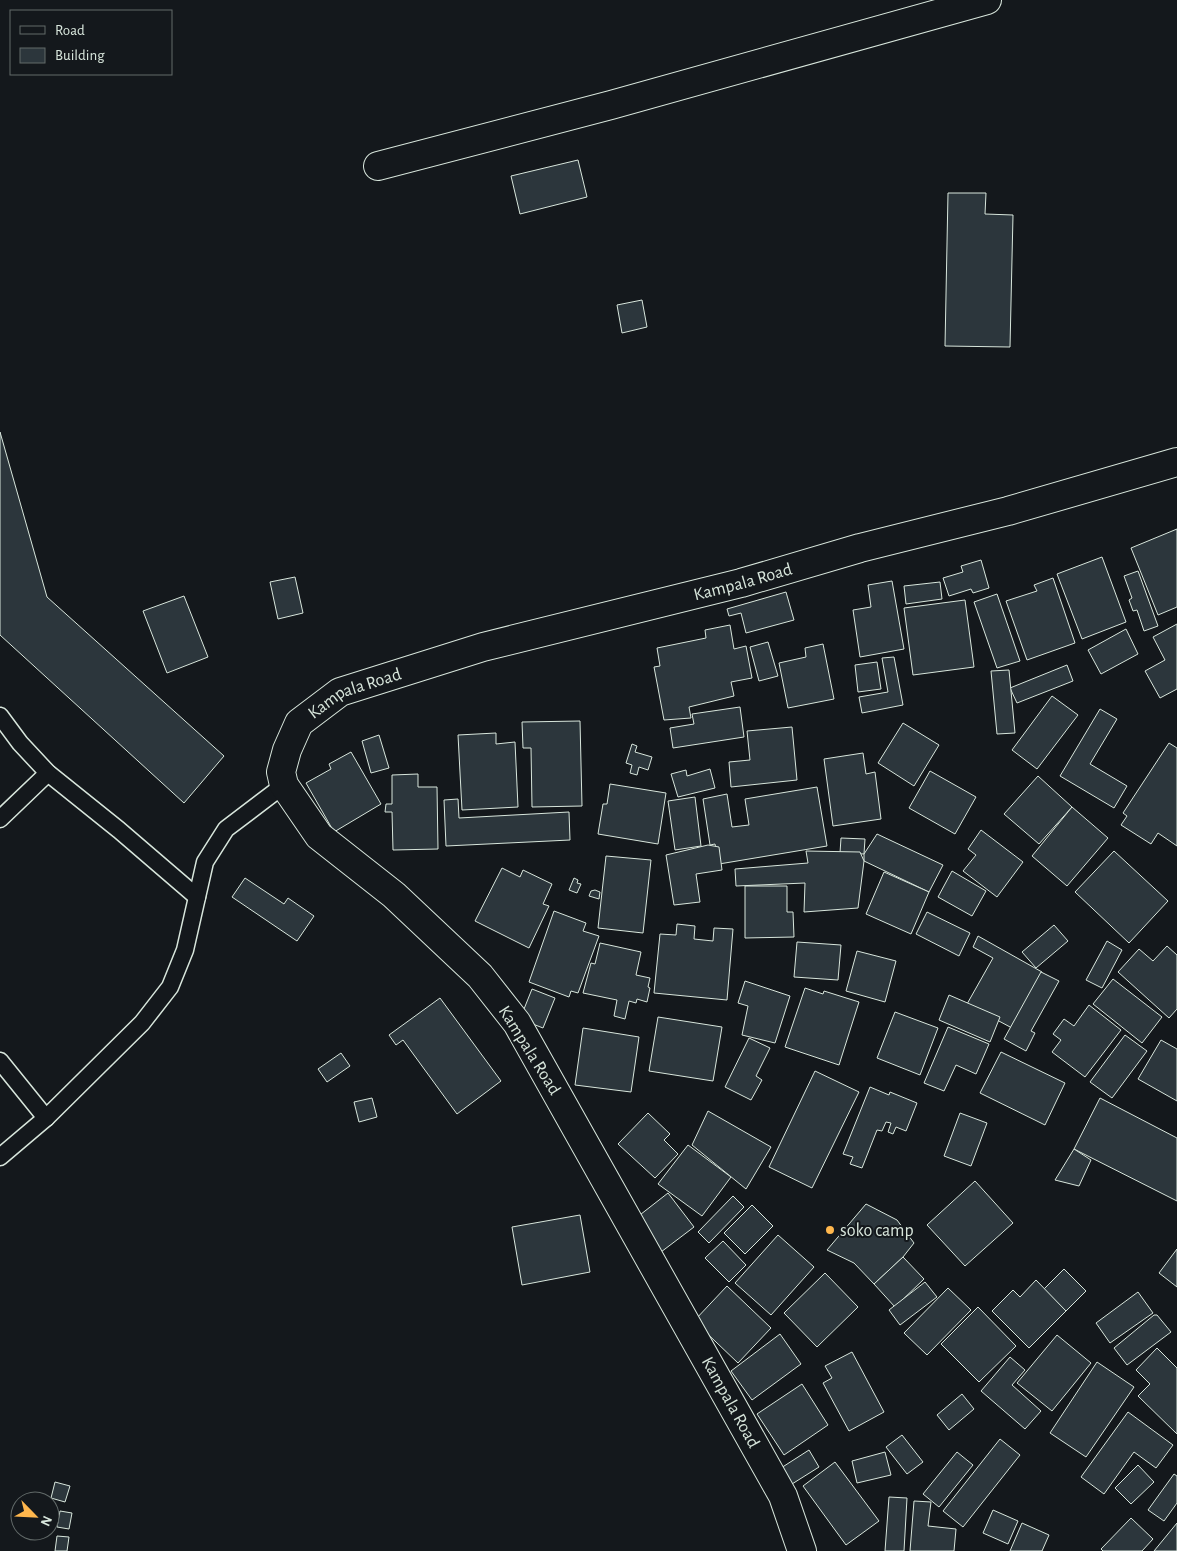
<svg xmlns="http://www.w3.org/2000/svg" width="1177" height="1551" font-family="'Alegreya Sans',sans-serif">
<rect width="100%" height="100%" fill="#14181c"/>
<!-- building -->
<g fill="#2c363c" stroke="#d8e6dc">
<path d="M 578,160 L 587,197 L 520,214 L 511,176 Z"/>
<path d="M 948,193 L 986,193 L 985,214 L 1013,215 L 1010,347 L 945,346 Z"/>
<path d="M 642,300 L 647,327 L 622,333 L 617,305 Z"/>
<path d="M 0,432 L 47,597 L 224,756 L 184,803 L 0,635 Z"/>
<path d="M 1177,529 L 1177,607 L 1158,615 L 1131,548 Z"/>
<path d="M 1102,557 L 1126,622 L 1082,639 L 1057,574 Z"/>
<path d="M 981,560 L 989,588 L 973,593 L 971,589 L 949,596 L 943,578 L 963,572 L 961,566 Z"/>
<path d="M 1138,571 L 1158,626 L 1144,631 L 1137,610 L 1133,611 L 1129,600 L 1132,598 L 1124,576 Z"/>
<path d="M 295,577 L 303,613 L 278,619 L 270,582 Z"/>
<path d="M 1053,578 L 1075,643 L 1027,660 L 1006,601 L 1037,591 L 1034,585 Z"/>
<path d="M 892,581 L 904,649 L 860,657 L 853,610 L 871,607 L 868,585 Z"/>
<path d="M 940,582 L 942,599 L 906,604 L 904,586 Z"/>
<path d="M 786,592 L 794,620 L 746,633 L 741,613 L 729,616 L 727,609 Z"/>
<path d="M 997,594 L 1020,661 L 997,668 L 974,602 Z"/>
<path d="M 184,596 L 208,657 L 167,673 L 143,611 Z"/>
<path d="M 965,600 L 974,667 L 913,675 L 904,608 Z"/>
<path d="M 1177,624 L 1177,689 L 1160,698 L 1145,671 L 1165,660 L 1153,637 Z"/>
<path d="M 730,625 L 734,649 L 746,646 L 752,678 L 731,682 L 734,696 L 689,707 L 691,718 L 664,720 L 654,667 L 660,666 L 657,648 L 706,638 L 705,630 Z"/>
<path d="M 1126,629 L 1138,654 L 1101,674 L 1088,650 Z"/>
<path d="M 768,642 L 778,676 L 759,681 L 750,647 Z"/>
<path d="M 823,644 L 834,699 L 788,708 L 779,663 L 806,657 L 805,648 Z"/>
<path d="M 894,657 L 903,705 L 862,713 L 859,697 L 888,692 L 882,658 Z"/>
<path d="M 877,662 L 881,689 L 858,692 L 855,665 Z"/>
<path d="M 1067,665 L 1073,681 L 1017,703 L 1010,688 Z"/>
<path d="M 1009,670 L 1015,733 L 997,734 L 991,671 Z"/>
<path d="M 1052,696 L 1078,715 L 1037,769 L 1012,750 Z"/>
<path d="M 740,707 L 744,737 L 673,748 L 670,728 L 694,724 L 692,714 Z"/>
<path d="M 1100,709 L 1117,719 L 1090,764 L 1127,786 L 1114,808 L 1060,776 Z"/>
<path d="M 580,721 L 582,806 L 532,807 L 531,748 L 523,748 L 522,722 Z"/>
<path d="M 903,723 L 939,745 L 914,786 L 878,763 Z"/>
<path d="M 792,727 L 797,780 L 731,787 L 729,762 L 750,760 L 747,731 Z"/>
<path d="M 496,733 L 496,744 L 515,742 L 518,807 L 462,810 L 458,735 Z"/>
<path d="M 379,735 L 389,768 L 371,773 L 362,741 Z"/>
<path d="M 1169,743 L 1177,748 L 1177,846 L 1158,833 L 1151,844 L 1121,825 L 1127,816 L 1123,813 Z"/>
<path d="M 632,744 L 637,746 L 635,752 L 652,757 L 648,770 L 639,767 L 637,775 L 630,773 L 632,765 L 626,763 Z"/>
<path d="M 351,752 L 381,804 L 334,832 L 306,783 L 331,769 L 329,764 Z"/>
<path d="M 863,753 L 866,774 L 875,772 L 881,819 L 833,826 L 824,759 Z"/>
<path d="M 710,769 L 715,788 L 678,797 L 671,774 L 686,770 L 687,776 Z"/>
<path d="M 930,771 L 976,797 L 955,834 L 909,808 Z"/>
<path d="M 418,774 L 418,787 L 437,787 L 438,849 L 393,850 L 392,812 L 385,812 L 386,804 L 392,804 L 392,775 Z"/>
<path d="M 1038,776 L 1072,807 L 1039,844 L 1004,814 Z"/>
<path d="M 610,784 L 666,793 L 658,844 L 598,834 L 603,804 L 607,804 Z"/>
<path d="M 817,787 L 827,846 L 719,864 L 715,844 L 710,845 L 703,799 L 727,794 L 732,827 L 749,825 L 745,799 Z"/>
<path d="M 695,797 L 701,846 L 675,850 L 668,801 Z"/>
<path d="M 458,799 L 459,818 L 569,812 L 570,840 L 446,846 L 444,800 Z"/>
<path d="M 1072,807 L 1108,838 L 1067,886 L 1032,856 Z"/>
<path d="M 981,830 L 1023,862 L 997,897 L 963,871 L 976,855 L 968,849 Z"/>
<path d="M 877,834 L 943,865 L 929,892 L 864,861 L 864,854 Z"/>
<path d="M 841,838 L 865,839 L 864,854 L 840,853 Z"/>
<path d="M 708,845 L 719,847 L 722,870 L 696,874 L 700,902 L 674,905 L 666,855 Z"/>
<path d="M 806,851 L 860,852 L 864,861 L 858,908 L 804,912 L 805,883 L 736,886 L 735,869 L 808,863 Z"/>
<path d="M 1114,851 L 1168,901 L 1129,943 L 1075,892 Z"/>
<path d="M 606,856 L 651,860 L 643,933 L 598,928 Z"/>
<path d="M 502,868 L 520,877 L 523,870 L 552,884 L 543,904 L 549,906 L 529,948 L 475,921 Z"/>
<path d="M 952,871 L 986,891 L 972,916 L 938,897 Z"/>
<path d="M 884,872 L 929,892 L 911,934 L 866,914 Z"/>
<path d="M 245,878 L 284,904 L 288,898 L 314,916 L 297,941 L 232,897 Z"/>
<path d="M 574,878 L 578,880 L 577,883 L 581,884 L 577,893 L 569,890 Z"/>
<path d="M 745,886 L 787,886 L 787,912 L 793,912 L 794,937 L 745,938 Z"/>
<path d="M 595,890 L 600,892 L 599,899 L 589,896 L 591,891 Z"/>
<path d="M 554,911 L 586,923 L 583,931 L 599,936 L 578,993 L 571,991 L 569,997 L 529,982 Z"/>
<path d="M 927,912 L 970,933 L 959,956 L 916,934 Z"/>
<path d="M 677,924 L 695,926 L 694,939 L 713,941 L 714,928 L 733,929 L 727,1000 L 654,993 L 660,934 L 676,935 Z"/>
<path d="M 1054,925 L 1068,941 L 1036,968 L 1022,952 Z"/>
<path d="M 978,936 L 1042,972 L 1012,1028 L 967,1004 L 993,958 L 973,947 Z"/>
<path d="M 1107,941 L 1122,950 L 1102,988 L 1086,980 Z"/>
<path d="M 797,942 L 841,945 L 838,980 L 794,977 Z"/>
<path d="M 600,943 L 641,952 L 636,975 L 650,978 L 648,987 L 650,988 L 647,1002 L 637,999 L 636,1003 L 629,1001 L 625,1019 L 614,1016 L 617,1000 L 583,993 L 591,963 L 595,964 Z"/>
<path d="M 1167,946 L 1177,955 L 1177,1009 L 1169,1018 L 1118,972 L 1139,949 L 1153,961 Z"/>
<path d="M 857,951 L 896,961 L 885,1002 L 846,991 Z"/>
<path d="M 1041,972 L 1059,981 L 1031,1031 L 1035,1033 L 1026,1051 L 1004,1039 Z"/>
<path d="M 1113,979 L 1162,1017 L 1142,1043 L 1093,1004 Z"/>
<path d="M 745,981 L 790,996 L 775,1043 L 742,1035 L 748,1006 L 738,1003 Z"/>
<path d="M 805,988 L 823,994 L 824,991 L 859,1002 L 839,1065 L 785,1047 Z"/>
<path d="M 532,989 L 555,998 L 543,1028 L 520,1019 Z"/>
<path d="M 949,995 L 1000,1017 L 990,1042 L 939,1020 Z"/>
<path d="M 440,998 L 501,1081 L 457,1114 L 403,1040 L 396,1045 L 389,1035 Z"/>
<path d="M 1089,1005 L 1121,1030 L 1085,1077 L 1052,1052 L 1061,1040 L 1053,1034 L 1064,1019 L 1074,1026 Z"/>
<path d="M 895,1012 L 938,1028 L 920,1075 L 877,1058 Z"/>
<path d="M 658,1017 L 722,1027 L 713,1081 L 649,1071 Z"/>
<path d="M 948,1027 L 989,1044 L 976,1074 L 956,1065 L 944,1091 L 924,1083 Z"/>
<path d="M 583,1028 L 639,1037 L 631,1092 L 575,1085 Z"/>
<path d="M 1125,1035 L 1147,1051 L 1112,1098 L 1090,1082 Z"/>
<path d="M 749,1038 L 770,1048 L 756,1076 L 762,1080 L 751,1100 L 725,1087 Z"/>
<path d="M 1161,1040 L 1177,1049 L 1177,1101 L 1138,1079 Z"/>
<path d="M 1001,1052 L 1065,1083 L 1045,1125 L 980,1093 Z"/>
<path d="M 341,1053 L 350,1066 L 327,1082 L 318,1069 Z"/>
<path d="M 815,1071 L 859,1092 L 812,1188 L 769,1167 Z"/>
<path d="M 870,1087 L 889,1095 L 890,1092 L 917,1103 L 906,1131 L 896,1127 L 893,1134 L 888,1132 L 891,1123 L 886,1122 L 882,1131 L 877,1130 L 862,1168 L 850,1164 L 853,1157 L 843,1154 Z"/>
<path d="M 372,1098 L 377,1117 L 359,1122 L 354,1102 Z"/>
<path d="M 1100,1098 L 1177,1138 L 1177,1201 L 1074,1149 Z"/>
<path d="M 708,1111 L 771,1147 L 746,1189 L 692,1145 Z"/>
<path d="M 648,1113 L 670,1134 L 664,1140 L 678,1154 L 655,1178 L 618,1144 Z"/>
<path d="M 960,1113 L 987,1123 L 971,1166 L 944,1156 Z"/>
<path d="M 688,1145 L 731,1177 L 702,1216 L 658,1184 Z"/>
<path d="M 1074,1149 L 1091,1160 L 1079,1186 L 1055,1180 Z"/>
<path d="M 975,1181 L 1013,1223 L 965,1266 L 927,1225 Z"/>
<path d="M 668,1193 L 694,1227 L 661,1252 L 636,1218 Z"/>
<path d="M 733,1196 L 744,1207 L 709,1243 L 698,1232 Z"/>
<path d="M 866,1204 L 897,1220 L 914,1243 L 903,1257 L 874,1284 L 854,1263 L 827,1250 Z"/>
<path d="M 752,1205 L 773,1226 L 745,1254 L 724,1233 Z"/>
<path d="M 580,1215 L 590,1272 L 522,1285 L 512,1227 Z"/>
<path d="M 778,1235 L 814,1267 L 771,1315 L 735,1283 Z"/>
<path d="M 723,1241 L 746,1265 L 729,1282 L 705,1258 Z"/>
<path d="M 1177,1249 L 1177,1287 L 1159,1273 Z"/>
<path d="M 903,1257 L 924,1279 L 895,1307 L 874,1284 Z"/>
<path d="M 1064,1269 L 1086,1291 L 1066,1311 L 1044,1289 Z"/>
<path d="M 825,1273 L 858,1307 L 817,1347 L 784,1313 Z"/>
<path d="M 1036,1280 L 1066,1311 L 1029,1348 L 992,1311 L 1013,1290 L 1020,1297 Z"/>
<path d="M 925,1282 L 937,1297 L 900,1325 L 889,1310 Z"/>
<path d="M 727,1286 L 771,1328 L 738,1363 L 694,1321 Z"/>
<path d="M 948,1288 L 971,1310 L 927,1355 L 904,1333 Z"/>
<path d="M 1138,1292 L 1153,1313 L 1110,1343 L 1096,1323 Z"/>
<path d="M 978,1307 L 1016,1346 L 979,1382 L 941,1344 Z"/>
<path d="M 1154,1315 L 1157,1315 L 1171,1332 L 1127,1365 L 1114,1348 Z"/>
<path d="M 780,1334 L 801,1364 L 752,1400 L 731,1371 Z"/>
<path d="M 1057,1335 L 1091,1363 L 1052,1411 L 1017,1383 Z"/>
<path d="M 1157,1348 L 1177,1368 L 1177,1434 L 1138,1396 L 1150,1384 L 1136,1370 Z"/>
<path d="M 852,1352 L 884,1412 L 849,1431 L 823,1383 L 832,1378 L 825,1366 Z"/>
<path d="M 1010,1357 L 1025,1370 L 1012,1385 L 1041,1411 L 1025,1429 L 981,1391 Z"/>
<path d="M 1097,1362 L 1134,1387 L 1086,1457 L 1050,1433 Z"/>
<path d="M 802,1384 L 828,1425 L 784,1455 L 757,1414 Z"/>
<path d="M 962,1394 L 974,1409 L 949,1430 L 937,1415 Z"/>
<path d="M 1128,1412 L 1173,1445 L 1156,1468 L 1134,1452 L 1104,1494 L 1081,1477 Z"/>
<path d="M 902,1435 L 923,1462 L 907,1474 L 886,1447 Z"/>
<path d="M 1000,1439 L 1020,1455 L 963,1527 L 943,1511 Z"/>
<path d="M 809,1450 L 819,1467 L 792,1484 L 781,1468 Z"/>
<path d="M 885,1452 L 891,1475 L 857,1483 L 852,1461 Z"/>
<path d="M 957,1452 L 973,1465 L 939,1507 L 923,1494 Z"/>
<path d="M 835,1462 L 879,1521 L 846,1545 L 803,1486 Z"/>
<path d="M 1138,1465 L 1154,1482 L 1131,1504 L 1115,1488 Z"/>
<path d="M 1174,1474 L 1177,1476 L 1177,1503 L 1164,1521 L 1148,1510 Z"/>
<path d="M 55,1482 L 70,1486 L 65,1502 L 51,1498 Z"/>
<path d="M 889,1497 L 907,1498 L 904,1551 L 885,1551 Z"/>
<path d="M 914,1501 L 931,1502 L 928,1526 L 956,1529 L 954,1551 L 910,1551 Z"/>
<path d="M 993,1510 L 1018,1521 L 1008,1544 L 983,1533 Z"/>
<path d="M 60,1511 L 72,1513 L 69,1529 L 57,1527 Z"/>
<path d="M 1131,1518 L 1153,1539 L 1142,1551 L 1103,1551 L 1101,1549 Z"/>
<path d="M 1022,1523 L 1049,1535 L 1042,1551 L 1010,1551 Z"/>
<path d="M 1177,1523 L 1177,1551 L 1154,1551 Z"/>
<path d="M 57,1536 L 69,1537 L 67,1551 L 55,1551 Z"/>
</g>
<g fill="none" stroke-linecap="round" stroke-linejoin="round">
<defs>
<g id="lane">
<path d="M 0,716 L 20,743 L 48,773 L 119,830 L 197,897"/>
<path d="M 0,819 L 48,773"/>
<path d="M 0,1061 L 46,1118"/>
<path d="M 0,1157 L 46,1118 L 142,1023 L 170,987 L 185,950 L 205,862 L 226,829 L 284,785"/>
</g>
<g id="street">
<path d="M 378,166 L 611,105 L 987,0"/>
<path id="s1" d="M 802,1551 L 783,1496 L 517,1023 L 480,976 L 394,895 L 319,836 L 284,785 L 281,772 L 287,750 L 299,723 L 340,692 L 483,647 L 741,583 L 860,548 L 1008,511 L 1177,462"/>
</g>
</defs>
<!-- lane casing -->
<use href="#lane" stroke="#d8e6dc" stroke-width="19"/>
<!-- street casing -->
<use href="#street" stroke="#d8e6dc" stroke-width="30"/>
<!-- lane -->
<use href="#lane" stroke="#14181c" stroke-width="16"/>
<!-- street -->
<use href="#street" stroke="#14181c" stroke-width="28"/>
</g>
<!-- markers -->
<circle fill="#ffb74d" stroke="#14181c" stroke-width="2" cx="830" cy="1230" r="5"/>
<g text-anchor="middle" stroke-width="4" stroke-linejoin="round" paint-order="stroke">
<!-- street labels -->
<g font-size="18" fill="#d8e6dc" stroke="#14181c">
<text dy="6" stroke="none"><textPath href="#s1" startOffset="1471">Kampala Road</textPath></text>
<text dy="6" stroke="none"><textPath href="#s1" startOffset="1066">Kampala Road</textPath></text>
<text transform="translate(530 1050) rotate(58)" y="6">Kampala Road</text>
<text transform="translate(731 1402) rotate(61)" y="6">Kampala Road</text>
</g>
<!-- poi labels -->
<g font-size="18" fill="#d8e6dc" stroke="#14181c" text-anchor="start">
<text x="840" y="1236">soko camp</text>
</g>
</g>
<!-- legend -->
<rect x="10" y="10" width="162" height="65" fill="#14181c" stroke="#626a69"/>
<rect x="20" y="26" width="25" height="8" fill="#14181c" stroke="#626a69"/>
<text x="55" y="35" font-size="15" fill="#d8e6dc">Road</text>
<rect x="20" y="48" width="25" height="15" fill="#2c363c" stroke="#626a69"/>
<text x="55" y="60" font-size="15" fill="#d8e6dc">Building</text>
<!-- north arrow -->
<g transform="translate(35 1516) rotate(114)"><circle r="24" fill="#14181c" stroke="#626a69"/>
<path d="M0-4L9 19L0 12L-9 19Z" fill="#ffb74d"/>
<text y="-8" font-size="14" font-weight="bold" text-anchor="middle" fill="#d8e6dc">N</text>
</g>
</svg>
